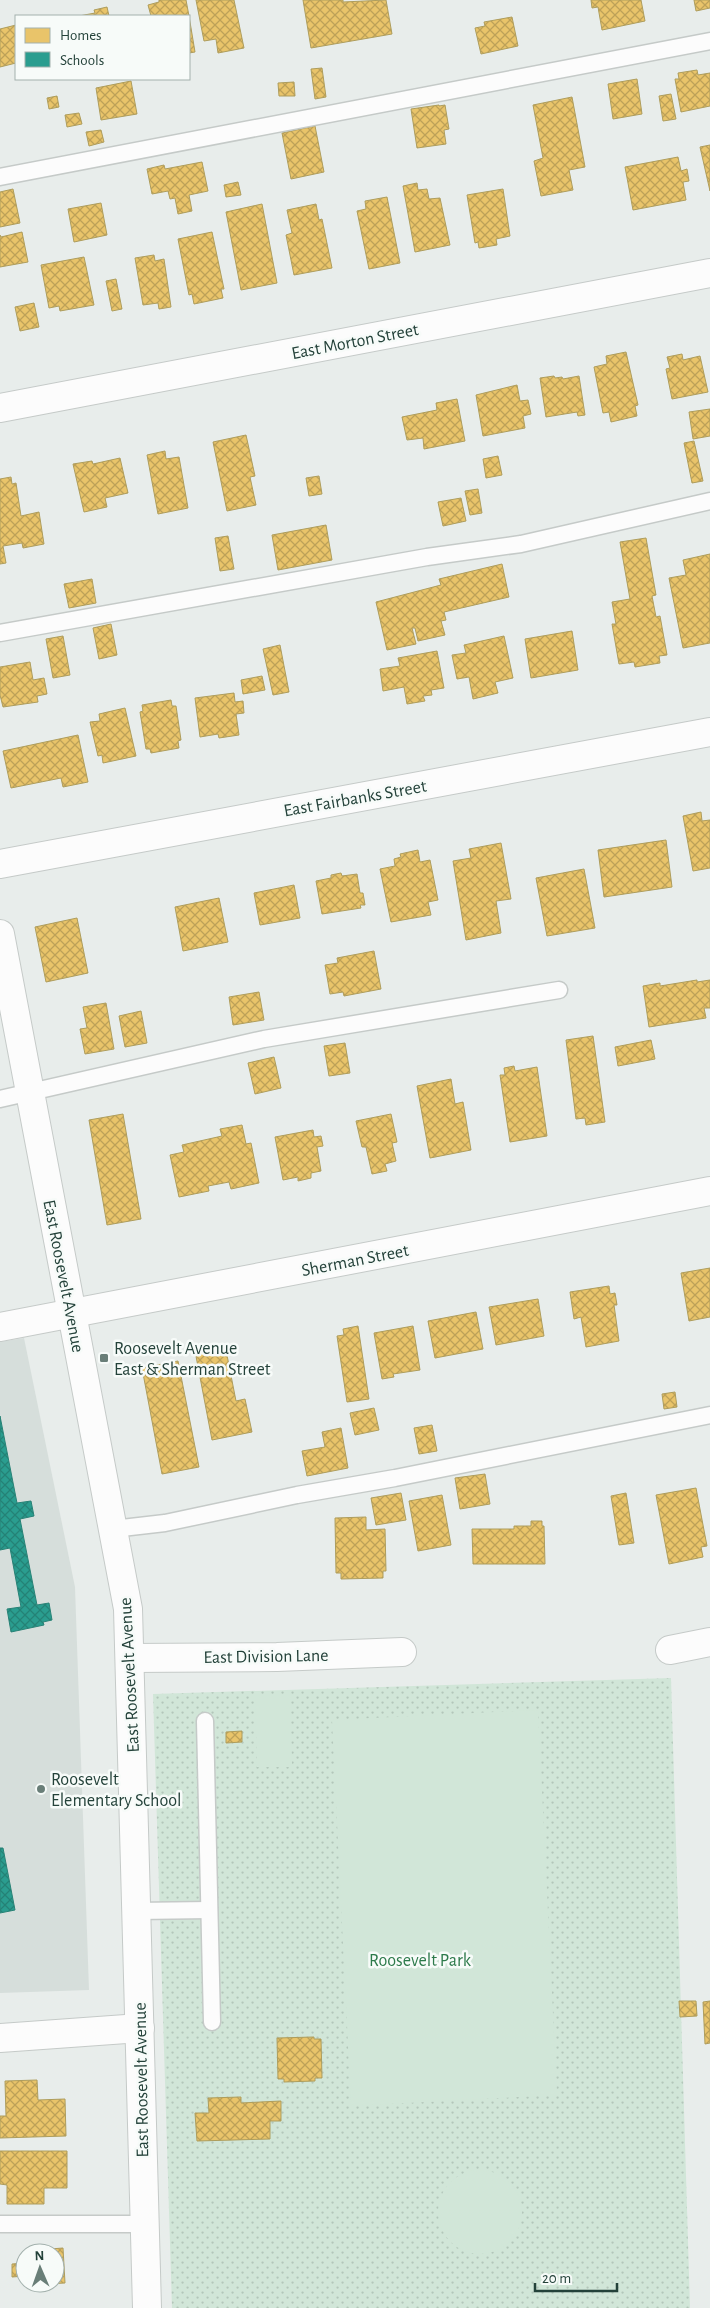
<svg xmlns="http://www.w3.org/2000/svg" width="710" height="2308" font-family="'Alegreya Sans',sans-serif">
<defs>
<pattern id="grass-dots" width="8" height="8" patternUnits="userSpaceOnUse" patternTransform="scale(1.25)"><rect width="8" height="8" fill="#d1e6d8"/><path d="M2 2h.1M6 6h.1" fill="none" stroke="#b3c6ba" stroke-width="1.8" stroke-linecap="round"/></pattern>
<pattern id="homes-cross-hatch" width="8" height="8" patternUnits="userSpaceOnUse" patternTransform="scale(1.25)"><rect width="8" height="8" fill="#e9c46a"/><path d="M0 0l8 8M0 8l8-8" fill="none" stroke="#bda158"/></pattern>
<pattern id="schools-cross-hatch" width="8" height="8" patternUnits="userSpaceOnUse" patternTransform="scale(1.25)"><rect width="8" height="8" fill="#2a9d8f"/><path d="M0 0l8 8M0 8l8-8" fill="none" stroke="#248276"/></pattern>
</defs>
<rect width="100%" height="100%" fill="#e8edeb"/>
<!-- built -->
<path fill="#d6dedb" d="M 24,1338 L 75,1587 L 89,1990 L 0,1993 L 0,1342 Z"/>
<!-- grass -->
<path fill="url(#grass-dots)" d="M 671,1678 L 690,2308 L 172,2308 L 153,1694 Z"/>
<!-- garden -->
<g fill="#d1e6d8">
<path d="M 255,1695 L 290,1695 L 292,1767 L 257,1767 Z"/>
<path d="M 538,1710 L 557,2095 L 351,2106 L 332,1720 Z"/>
<circle cx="480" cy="2212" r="42"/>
</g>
<!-- homes -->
<g fill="url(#homes-cross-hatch)" stroke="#ae9d5c" fill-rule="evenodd">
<path d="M 159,0 L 186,0 L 189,16 L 151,16 L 148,5 L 159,2 Z"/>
<path d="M 196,0 L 234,0 L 244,48 L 218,53 L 216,39 L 204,41 Z"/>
<path d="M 303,0 L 343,0 L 343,2 L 386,0 L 392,34 L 311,48 Z"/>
<path d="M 591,0 L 641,0 L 645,21 L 602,30 L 598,7 L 592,8 Z"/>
<path d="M 694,0 L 710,0 L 710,8 L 696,11 Z"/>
<path d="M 107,7 L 109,16 L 79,16 L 95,13 L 94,10 Z"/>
<path d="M 189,16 L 195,52 L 189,53 Z"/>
<path d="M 512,17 L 518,46 L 481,54 L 475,28 L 485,26 L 484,22 Z"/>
<path d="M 16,25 L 16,63 L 0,67 L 0,29 Z"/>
<path d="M 322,68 L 326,97 L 315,99 L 311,69 Z"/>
<path d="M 697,70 L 698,75 L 710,73 L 710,106 L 681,112 L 675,79 L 679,79 L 678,73 Z"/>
<path d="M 637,79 L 642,114 L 613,119 L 608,84 Z"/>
<path d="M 131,81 L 137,114 L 101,120 L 96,88 Z"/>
<path d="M 294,82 L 295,96 L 279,96 L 278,83 Z"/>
<path d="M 671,94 L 676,119 L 663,121 L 659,96 Z"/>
<path d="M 57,96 L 59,107 L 49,109 L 47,98 Z"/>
<path d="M 572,97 L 585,167 L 569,170 L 573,190 L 541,196 L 534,161 L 543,158 L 533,105 Z"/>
<path d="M 439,105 L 439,106 L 445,105 L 449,129 L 444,130 L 446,144 L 417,148 L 411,109 Z"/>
<path d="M 79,113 L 82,124 L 67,127 L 65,115 Z"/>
<path d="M 315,126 L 324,172 L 291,179 L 282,133 Z"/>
<path d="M 101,130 L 104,142 L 89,146 L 86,132 Z"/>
<path d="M 710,145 L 710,191 L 700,147 Z"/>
<path d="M 678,157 L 681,171 L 687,169 L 689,181 L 683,182 L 686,200 L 633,210 L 625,167 Z"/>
<path d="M 202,162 L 208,191 L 189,195 L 192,211 L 178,214 L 175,198 L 170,199 L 168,191 L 152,194 L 147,169 L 164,165 L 165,169 Z"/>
<path d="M 238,182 L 241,195 L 226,197 L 224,185 Z"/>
<path d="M 417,183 L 418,190 L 427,189 L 429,199 L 440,198 L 450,245 L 415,252 L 403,186 Z"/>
<path d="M 13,189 L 20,223 L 0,227 L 0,192 Z"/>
<path d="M 503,189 L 510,236 L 496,239 L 497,245 L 479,248 L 478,242 L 475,243 L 467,195 Z"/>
<path d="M 387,197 L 400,263 L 369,269 L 357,211 L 366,209 L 365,201 Z"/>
<path d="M 101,203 L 107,235 L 74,242 L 68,209 Z"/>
<path d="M 262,204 L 277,283 L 241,290 L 226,212 Z"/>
<path d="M 316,204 L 319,220 L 322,219 L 332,268 L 294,275 L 286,235 L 292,233 L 287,210 Z"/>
<path d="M 22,232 L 28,262 L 0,267 L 0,235 L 1,237 Z"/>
<path d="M 212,232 L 224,289 L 221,289 L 223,298 L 194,304 L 192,294 L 189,295 L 178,239 Z"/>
<path d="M 154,255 L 155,261 L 164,259 L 171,307 L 159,309 L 158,303 L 143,305 L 135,258 Z"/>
<path d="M 84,257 L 94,305 L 60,311 L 59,306 L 49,308 L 41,265 Z"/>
<path d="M 116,279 L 122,309 L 112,311 L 106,281 Z"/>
<path d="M 34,303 L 39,327 L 20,331 L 15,307 Z"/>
<path d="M 626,352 L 638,405 L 635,406 L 637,416 L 611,422 L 609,412 L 603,413 L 594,367 L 607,364 L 606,356 Z"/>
<path d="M 682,354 L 683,360 L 700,356 L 708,392 L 672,399 L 666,369 L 670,368 L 667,357 Z"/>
<path d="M 554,376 L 555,378 L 562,377 L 563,379 L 579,376 L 585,415 L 578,416 L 577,412 L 546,417 L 540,378 Z"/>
<path d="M 517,385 L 520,401 L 528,400 L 531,414 L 523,416 L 525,428 L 483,436 L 476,395 Z"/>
<path d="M 457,399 L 465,441 L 424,449 L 423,438 L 407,440 L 402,417 L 437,410 L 436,403 Z"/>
<path d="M 710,409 L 710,436 L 693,439 L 689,412 Z"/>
<path d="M 246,435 L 255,476 L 250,477 L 256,505 L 227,511 L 213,442 Z"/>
<path d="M 694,441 L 703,481 L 692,483 L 684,443 Z"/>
<path d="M 165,451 L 166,459 L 179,457 L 188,508 L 158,514 L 147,455 Z"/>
<path d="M 498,456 L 502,475 L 486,478 L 483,459 Z"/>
<path d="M 120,458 L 128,493 L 105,498 L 107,507 L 84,512 L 73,464 L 92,461 L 93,464 Z"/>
<path d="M 319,476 L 322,494 L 309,496 L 306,478 Z"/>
<path d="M 11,477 L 12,484 L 16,483 L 21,516 L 39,512 L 44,544 L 23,548 L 22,543 L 3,546 L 6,563 L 0,564 L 0,479 Z"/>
<path d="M 478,489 L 482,513 L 470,515 L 465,491 Z"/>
<path d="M 461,498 L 466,521 L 443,526 L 438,502 Z"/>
<path d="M 326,525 L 332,560 L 278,570 L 272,535 Z"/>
<path d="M 228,536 L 234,569 L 220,571 L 215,538 Z"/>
<path d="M 646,538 L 656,595 L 652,596 L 656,617 L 660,616 L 667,655 L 659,656 L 660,663 L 635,667 L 634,662 L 619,664 L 612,624 L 616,624 L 612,602 L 630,599 L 620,542 Z"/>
<path d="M 710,554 L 710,643 L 683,648 L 669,578 L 686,575 L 683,560 Z"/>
<path d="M 502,564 L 509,597 L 444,612 L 446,620 L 441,621 L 445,635 L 418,641 L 415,628 L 412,628 L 416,644 L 387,650 L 376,602 L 441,585 L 439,579 Z"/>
<path d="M 92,579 L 96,603 L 69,608 L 64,584 Z"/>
<path d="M 111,624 L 117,655 L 99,659 L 93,628 Z"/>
<path d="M 572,631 L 578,670 L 531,678 L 525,639 Z"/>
<path d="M 63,636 L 70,675 L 53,678 L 46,639 Z"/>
<path d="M 504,636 L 513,678 L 495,682 L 498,693 L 473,699 L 469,677 L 457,679 L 452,655 L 466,653 L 464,645 Z"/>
<path d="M 280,645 L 289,692 L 273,695 L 263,649 Z"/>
<path d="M 437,651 L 444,688 L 431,690 L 432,695 L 423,696 L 425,701 L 407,704 L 404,687 L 383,691 L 380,669 L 400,666 L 398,658 Z"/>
<path d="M 30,662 L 33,680 L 44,678 L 47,694 L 37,696 L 38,702 L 3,707 L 0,695 L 0,667 Z"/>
<path d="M 262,676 L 265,690 L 243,694 L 241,680 Z"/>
<path d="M 234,693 L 235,702 L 243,701 L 244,713 L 236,714 L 239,735 L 219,738 L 218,734 L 200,737 L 195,698 Z"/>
<path d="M 171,700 L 172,706 L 176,706 L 181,740 L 178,741 L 179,748 L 151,753 L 150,749 L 146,749 L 140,712 L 143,711 L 142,705 Z"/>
<path d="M 125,708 L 136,756 L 103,763 L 102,755 L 98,756 L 90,722 L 100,721 L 99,714 Z"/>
<path d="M 78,735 L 88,782 L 63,787 L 61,778 L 11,788 L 3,751 Z"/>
<path d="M 701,812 L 702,821 L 710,820 L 710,868 L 693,871 L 683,816 Z"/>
<path d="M 666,840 L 672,887 L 604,897 L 598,850 Z"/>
<path d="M 501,843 L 511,899 L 496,901 L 501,933 L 466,940 L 453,861 L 471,858 L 469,849 Z"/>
<path d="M 418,850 L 420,862 L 430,860 L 438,900 L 428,902 L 431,915 L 391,922 L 380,869 L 395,866 L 394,859 L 401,857 L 400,854 Z"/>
<path d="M 584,869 L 595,928 L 547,936 L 536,878 Z"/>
<path d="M 341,873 L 342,876 L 357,874 L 360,893 L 363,893 L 365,905 L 360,905 L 361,908 L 322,914 L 316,881 L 331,878 L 331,875 Z"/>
<path d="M 294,885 L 300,918 L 260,925 L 254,893 Z"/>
<path d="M 219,898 L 228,942 L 183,951 L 175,907 Z"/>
<path d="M 77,918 L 88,973 L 46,982 L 35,927 Z"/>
<path d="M 374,951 L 381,989 L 344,996 L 343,992 L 330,994 L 325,965 L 338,963 L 337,958 Z"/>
<path d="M 697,980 L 697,982 L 710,980 L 710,1008 L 704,1008 L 706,1018 L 649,1027 L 643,986 L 660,983 L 660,986 Z"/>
<path d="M 259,992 L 264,1020 L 233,1025 L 229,997 Z"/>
<path d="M 106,1003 L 114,1049 L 85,1054 L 80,1029 L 87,1028 L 83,1007 Z"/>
<path d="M 141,1011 L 147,1043 L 125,1047 L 119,1016 Z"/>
<path d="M 593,1036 L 605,1122 L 586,1125 L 585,1118 L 576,1119 L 566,1040 Z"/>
<path d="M 651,1040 L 655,1059 L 618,1066 L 615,1047 Z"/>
<path d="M 345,1043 L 350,1073 L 329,1076 L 324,1046 Z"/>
<path d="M 274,1057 L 281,1088 L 255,1094 L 248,1063 Z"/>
<path d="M 514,1066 L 515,1071 L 537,1067 L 547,1136 L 510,1142 L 500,1075 L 505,1075 L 504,1068 Z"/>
<path d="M 451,1079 L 455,1104 L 463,1102 L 471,1150 L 430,1158 L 417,1086 Z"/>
<path d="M 123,1114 L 141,1219 L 107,1225 L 89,1120 Z"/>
<path d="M 391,1114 L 397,1142 L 392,1143 L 396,1161 L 385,1164 L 387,1171 L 372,1174 L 366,1147 L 362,1147 L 356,1121 Z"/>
<path d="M 242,1125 L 246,1144 L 251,1143 L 259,1183 L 231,1189 L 229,1182 L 208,1186 L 209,1191 L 179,1197 L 170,1155 L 184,1152 L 182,1145 L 222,1136 L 220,1129 Z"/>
<path d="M 313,1130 L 314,1137 L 321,1136 L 323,1146 L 317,1147 L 321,1171 L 311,1173 L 311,1178 L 298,1181 L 298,1177 L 283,1180 L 275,1137 Z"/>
<path d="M 710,1268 L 710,1317 L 689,1321 L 681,1273 Z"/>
<path d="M 609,1286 L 610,1294 L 615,1293 L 617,1305 L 614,1305 L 619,1341 L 586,1347 L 581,1317 L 574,1319 L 570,1292 Z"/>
<path d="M 538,1299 L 544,1336 L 496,1345 L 489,1307 Z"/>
<path d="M 476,1312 L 483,1349 L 435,1358 L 428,1321 Z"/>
<path d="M 358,1326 L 369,1399 L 347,1402 L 337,1336 L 344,1335 L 343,1329 Z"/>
<path d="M 413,1326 L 420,1370 L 393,1374 L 394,1377 L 382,1379 L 374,1333 Z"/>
<path d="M 225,1345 L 236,1401 L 245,1399 L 252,1432 L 212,1440 L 195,1351 Z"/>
<path d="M 178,1361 L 199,1467 L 162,1474 L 142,1368 Z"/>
<path d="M 675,1392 L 677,1407 L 664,1409 L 662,1394 Z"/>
<path d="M 374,1408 L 379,1430 L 355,1435 L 350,1413 Z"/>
<path d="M 432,1425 L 437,1451 L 419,1454 L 414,1428 Z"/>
<path d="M 341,1428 L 348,1468 L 307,1476 L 302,1451 L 325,1447 L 322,1432 Z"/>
<path d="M 485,1474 L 490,1504 L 460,1509 L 455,1478 Z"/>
<path d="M 696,1488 L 707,1546 L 701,1547 L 703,1557 L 669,1564 L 656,1495 Z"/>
<path d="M 401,1493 L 406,1520 L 376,1525 L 371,1498 Z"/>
<path d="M 626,1493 L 634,1543 L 619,1545 L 611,1496 Z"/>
<path d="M 442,1495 L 451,1545 L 418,1551 L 409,1501 Z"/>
<path d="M 366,1517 L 366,1530 L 385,1529 L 386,1571 L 383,1571 L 383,1578 L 341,1579 L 341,1573 L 336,1573 L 335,1518 Z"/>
<path d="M 531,1521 L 542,1521 L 542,1526 L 544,1526 L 545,1564 L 473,1564 L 472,1529 L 514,1529 L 514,1526 L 531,1526 Z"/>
<path d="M 242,1731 L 242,1742 L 226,1743 L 226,1732 Z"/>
<path d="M 679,2001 L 696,2001 L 697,2016 L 680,2017 Z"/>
<path d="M 710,2001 L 710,2043 L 705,2044 L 703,2002 Z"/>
<path d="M 314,2037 L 314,2039 L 321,2039 L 322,2078 L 315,2078 L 315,2081 L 284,2082 L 284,2079 L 278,2079 L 277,2038 Z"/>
<path d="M 37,2080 L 38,2100 L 65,2099 L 66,2136 L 0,2138 L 0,2116 L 6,2116 L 5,2081 Z"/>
<path d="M 241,2097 L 241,2103 L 281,2101 L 281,2121 L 270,2121 L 270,2139 L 197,2141 L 195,2113 L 209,2113 L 208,2098 Z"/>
<path d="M 0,2151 L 67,2151 L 67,2188 L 44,2188 L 44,2204 L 7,2204 L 7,2185 L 0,2184 Z"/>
<path d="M 63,2248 L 65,2283 L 25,2285 L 25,2276 L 12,2277 L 12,2264 L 24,2263 L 24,2251 ZM 25,2253 L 55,2253 L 55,2283 L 25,2283 Z"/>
</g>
<!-- schools -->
<g fill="url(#schools-cross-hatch)" stroke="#288276">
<path d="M 0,1416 L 17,1503 L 31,1501 L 34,1516 L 20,1519 L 37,1605 L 49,1603 L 52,1620 L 43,1622 L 44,1625 L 11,1632 L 7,1609 L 21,1607 L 10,1548 L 0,1550 Z"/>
<path d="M 0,1848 L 3,1848 L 15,1910 L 0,1913 Z"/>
</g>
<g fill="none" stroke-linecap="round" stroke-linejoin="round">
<defs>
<g id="service">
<path d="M 0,177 L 710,41"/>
<path d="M 0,633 L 427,557 L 521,544 L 710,501"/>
<path d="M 0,1099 L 264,1039 L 559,990"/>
<path d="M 113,1529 L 165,1523 L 297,1495 L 395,1478 L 710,1415"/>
<path d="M 205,1721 L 212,2022"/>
<path d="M 137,1911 L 209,1910"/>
<path d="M 0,2224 L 145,2224"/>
</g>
<g id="minor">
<path d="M 0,408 L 710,273"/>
<path d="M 0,864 L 710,732"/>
<path d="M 0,1327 L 710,1191"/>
<path d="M 670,1650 L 710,1642"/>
<path d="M 130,1658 L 277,1657 L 402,1652"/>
<path d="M 0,2038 L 140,2028"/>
</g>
<path id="tertiary" d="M 0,934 L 128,1609 L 147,2308"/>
</defs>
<!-- service casing -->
<use href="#service" stroke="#c5cac8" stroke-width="19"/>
<!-- minor casing -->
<use href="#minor" stroke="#c5cac8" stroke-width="30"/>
<!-- tertiary casing -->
<use href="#tertiary" stroke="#c5cac8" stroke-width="30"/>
<!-- service -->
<use href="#service" stroke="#fcfcfc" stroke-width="16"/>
<!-- minor -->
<use href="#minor" stroke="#fcfcfc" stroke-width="28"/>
<!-- tertiary -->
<use href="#tertiary" stroke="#fcfcfc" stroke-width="28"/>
</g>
<!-- markers -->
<g fill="#697e78" stroke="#f7fbf9" stroke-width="2">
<rect x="99" y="1353" width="10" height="10" rx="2.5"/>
<circle cx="41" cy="1789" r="5"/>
</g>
<g text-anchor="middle" stroke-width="5" stroke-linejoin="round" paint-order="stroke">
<!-- street labels -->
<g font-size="18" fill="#24423a" stroke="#f7fbf9">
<text transform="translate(355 341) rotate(-11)" y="6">East Morton Street</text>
<text transform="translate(355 798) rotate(-10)" y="6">East Fairbanks Street</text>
<text transform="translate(355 1260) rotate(-11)" y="6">Sherman Street</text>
<text transform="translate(64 1276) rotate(79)" y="6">East Roosevelt Avenue</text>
<text transform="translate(266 1656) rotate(-1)" y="6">East Division Lane</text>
<text transform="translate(129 1675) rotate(-93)" y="6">East Roosevelt Avenue</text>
<text transform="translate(141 2080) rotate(-91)" y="6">East Roosevelt Avenue</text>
</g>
<!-- poi labels -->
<g font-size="18" fill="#24423a" stroke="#f7fbf9" text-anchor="start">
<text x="114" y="1354">Roosevelt Avenue<tspan x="114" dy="21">East &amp; Sherman Street</tspan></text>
<text x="51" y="1785">Roosevelt<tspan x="51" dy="21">Elementary School</tspan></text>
</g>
<!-- park labels -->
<g font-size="18" fill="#2d7a4b" stroke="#f7fbf9">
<text x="420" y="1966">Roosevelt Park</text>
</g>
</g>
<!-- legend -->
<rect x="15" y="15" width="175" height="65" fill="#f7fbf9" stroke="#a3b1ad"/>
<rect x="25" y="28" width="25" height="15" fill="#e9c46a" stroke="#a3b1ad"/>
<text x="60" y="40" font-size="15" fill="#24423a">Homes</text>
<rect x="25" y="52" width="25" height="15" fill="#2a9d8f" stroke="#a3b1ad"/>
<text x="60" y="65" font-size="15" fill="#24423a">Schools</text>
<!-- north arrow -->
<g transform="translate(40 2268) rotate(358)"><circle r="24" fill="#f7fbf9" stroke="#a3b1ad"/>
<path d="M0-4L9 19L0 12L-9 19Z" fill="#697e78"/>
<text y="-8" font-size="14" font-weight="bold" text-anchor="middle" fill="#24423a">N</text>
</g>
<!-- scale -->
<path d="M535 2283v8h82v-8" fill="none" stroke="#24423a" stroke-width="2.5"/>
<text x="542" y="2283" font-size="15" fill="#24423a" stroke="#f7fbf9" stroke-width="4" paint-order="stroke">20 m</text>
</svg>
